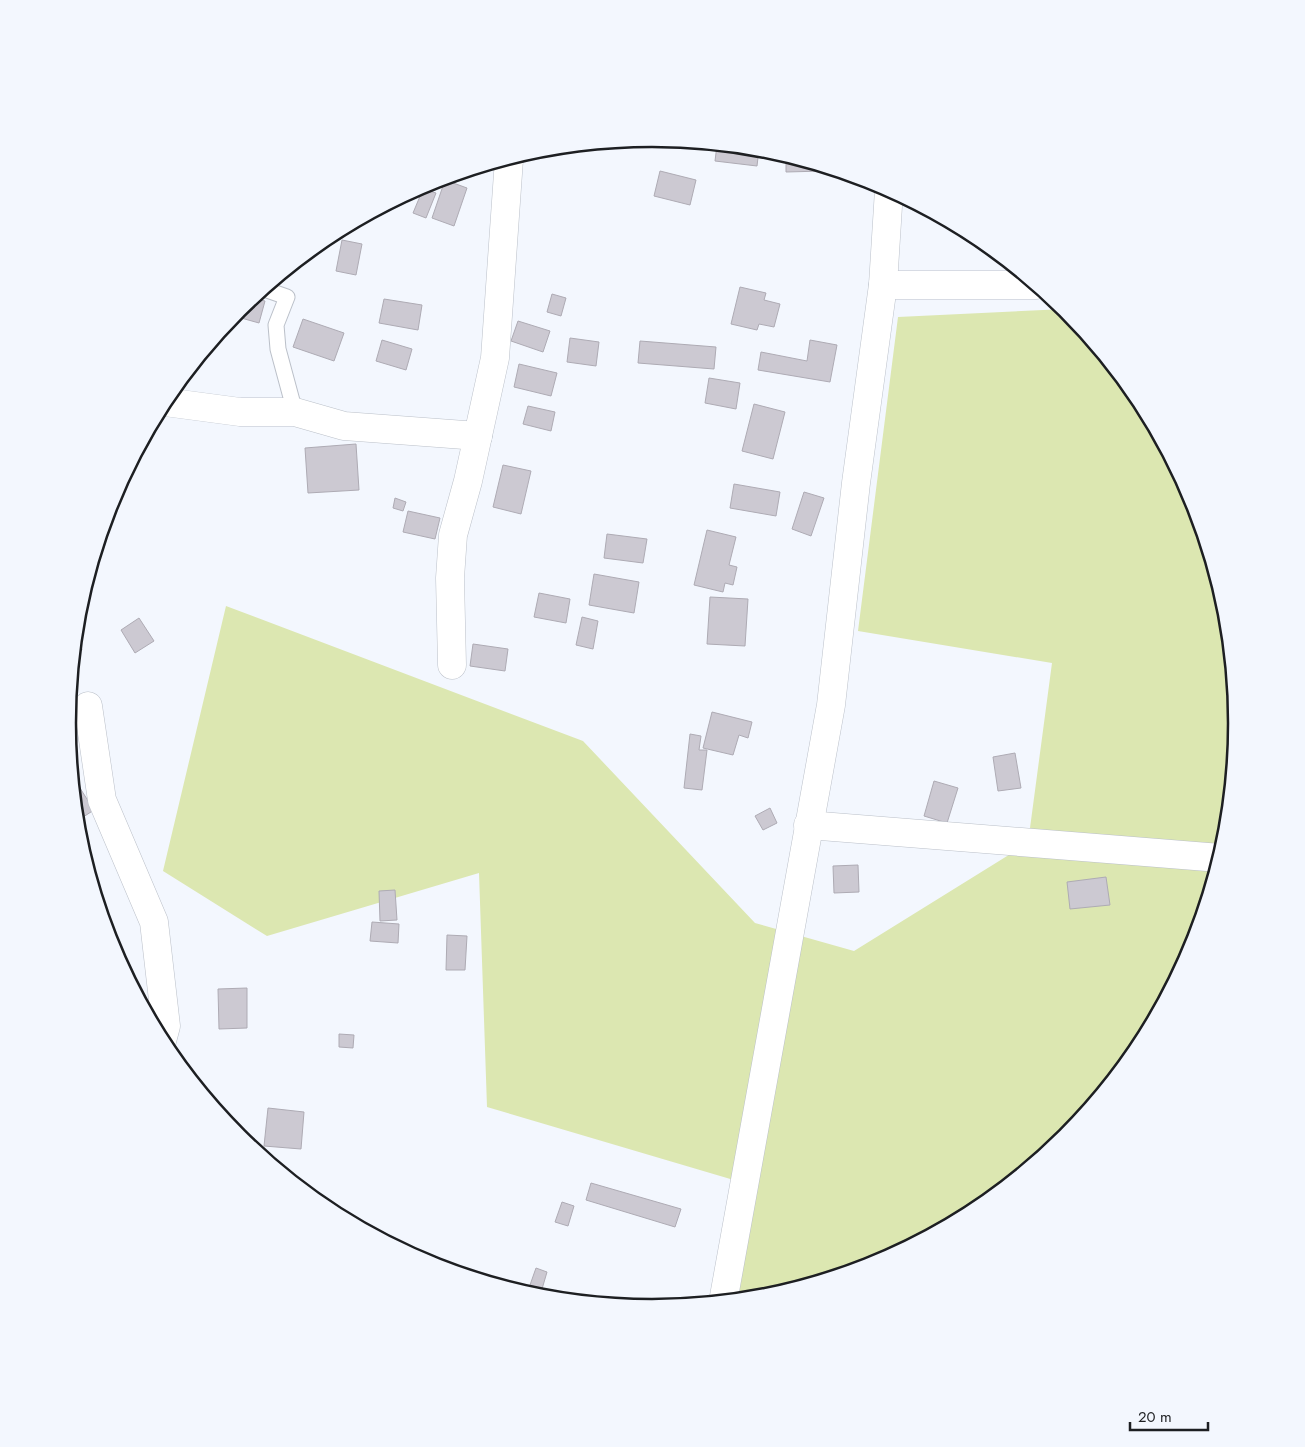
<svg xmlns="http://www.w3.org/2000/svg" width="1305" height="1447" font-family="Jost,sans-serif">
<rect width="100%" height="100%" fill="#f3f7fe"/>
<!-- green -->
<path fill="#dce7b1" d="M 1065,309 L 1139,399 L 1193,500 L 1226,610 L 1237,724 L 1226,838 L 1193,948 L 1139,1049 L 1066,1137 L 977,1210 L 876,1264 L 766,1297 L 735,1300 L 754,1186 L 487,1107 L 479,873 L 267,936 L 163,871 L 226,606 L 583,741 L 755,923 L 854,951 L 1028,843 L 1052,663 L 858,631 L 898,317 Z"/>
<!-- building -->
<g fill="#ccc9d2" stroke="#aeabb4">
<path d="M 717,145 L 759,149 L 757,166 L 715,161 Z"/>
<path d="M 786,156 L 824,167 L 824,171 L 786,172 Z"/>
<path d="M 660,171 L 696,180 L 690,205 L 654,196 Z"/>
<path d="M 840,172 L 856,177 L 855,178 L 840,174 Z"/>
<path d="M 445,180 L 467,188 L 454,226 L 432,218 Z"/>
<path d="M 423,189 L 436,193 L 426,218 L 413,213 Z"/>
<path d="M 342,240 L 362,244 L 356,275 L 336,271 Z"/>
<path d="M 740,287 L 766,293 L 764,300 L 780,304 L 774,327 L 759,324 L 757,330 L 731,324 Z"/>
<path d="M 552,294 L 566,298 L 561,316 L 547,312 Z"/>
<path d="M 254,298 L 265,301 L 259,323 L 234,316 Z"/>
<path d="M 384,299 L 422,305 L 418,330 L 379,323 Z"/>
<path d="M 303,319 L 344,333 L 334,361 L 293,347 Z"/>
<path d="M 518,321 L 550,331 L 543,352 L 511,341 Z"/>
<path d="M 570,338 L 599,342 L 596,366 L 567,362 Z"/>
<path d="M 382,340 L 412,349 L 406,370 L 376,361 Z"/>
<path d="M 810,340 L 837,345 L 830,382 L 758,370 L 761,352 L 807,361 Z"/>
<path d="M 640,341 L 716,347 L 714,369 L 638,363 Z"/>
<path d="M 519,364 L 557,373 L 551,396 L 514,387 Z"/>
<path d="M 709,378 L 740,383 L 736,409 L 705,403 Z"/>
<path d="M 754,404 L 785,412 L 773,459 L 742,451 Z"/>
<path d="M 528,406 L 555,412 L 551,431 L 523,424 Z"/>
<path d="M 356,444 L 359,490 L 308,493 L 305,448 Z"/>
<path d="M 503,465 L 531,471 L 521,514 L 493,507 Z"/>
<path d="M 734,484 L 780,492 L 776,516 L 730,508 Z"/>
<path d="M 804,492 L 824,498 L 811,536 L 792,529 Z"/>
<path d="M 395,498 L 406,502 L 403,511 L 393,508 Z"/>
<path d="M 408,511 L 440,518 L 435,539 L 403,532 Z"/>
<path d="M 707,530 L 736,537 L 729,565 L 737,567 L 733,585 L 725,583 L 723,592 L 694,585 Z"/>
<path d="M 607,534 L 647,539 L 643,563 L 604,558 Z"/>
<path d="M 594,574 L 639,582 L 634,613 L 589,605 Z"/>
<path d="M 539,593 L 570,599 L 566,623 L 534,617 Z"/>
<path d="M 710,597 L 748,599 L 745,646 L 707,644 Z"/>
<path d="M 582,617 L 598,621 L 593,649 L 576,645 Z"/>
<path d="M 139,618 L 154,641 L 135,653 L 121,630 Z"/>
<path d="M 76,634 L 77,634 L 82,650 L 74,654 Z"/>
<path d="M 473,644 L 508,649 L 505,671 L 470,666 Z"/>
<path d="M 712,712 L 752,722 L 748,738 L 739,735 L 733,755 L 703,748 Z"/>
<path d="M 690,734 L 701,736 L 699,750 L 707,750 L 702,790 L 684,788 Z"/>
<path d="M 1015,753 L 1021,788 L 998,791 L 993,757 Z"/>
<path d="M 934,781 L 958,788 L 947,823 L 924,816 Z"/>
<path d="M 78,785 L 94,810 L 77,821 L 74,787 Z"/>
<path d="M 770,808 L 777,823 L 763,830 L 755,816 Z"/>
<path d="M 858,865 L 859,892 L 834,893 L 833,866 Z"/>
<path d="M 1106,877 L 1110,905 L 1070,909 L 1067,882 Z"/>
<path d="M 395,890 L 397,920 L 380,921 L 379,891 Z"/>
<path d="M 372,922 L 399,924 L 398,943 L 370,941 Z"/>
<path d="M 447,935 L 467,936 L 465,970 L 446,970 Z"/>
<path d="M 247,988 L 247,1028 L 219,1029 L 218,989 Z"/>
<path d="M 339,1034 L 354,1035 L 353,1048 L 339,1047 Z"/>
<path d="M 268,1108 L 304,1112 L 301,1149 L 264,1146 Z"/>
<path d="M 591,1183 L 681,1209 L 675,1227 L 586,1200 Z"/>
<path d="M 562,1202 L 574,1206 L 568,1226 L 555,1222 Z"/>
<path d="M 536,1268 L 547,1272 L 542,1289 L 530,1285 Z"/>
</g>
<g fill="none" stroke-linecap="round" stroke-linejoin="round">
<defs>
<path id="lane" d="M 264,289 L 287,297 L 276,325 L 278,349 L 295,412"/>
<g id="street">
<path d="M 883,285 L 1036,285"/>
<path d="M 165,402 L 240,412 L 295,412 L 344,426 L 478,436"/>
<path d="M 452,665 L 450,578 L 453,535 L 468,481 L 495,358 L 509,159"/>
<path d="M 88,706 L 102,800 L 154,922 L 166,1026 L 162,1041"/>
<path d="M 808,825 L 1220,858"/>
</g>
<path id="secondary" d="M 723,1302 L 831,705 L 856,483 L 883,285 L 889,190"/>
</defs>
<!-- lane casing -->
<use href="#lane" stroke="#bbc0c9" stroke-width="17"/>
<!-- street casing -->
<use href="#street" stroke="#bbc0c9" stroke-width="29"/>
<!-- secondary casing -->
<use href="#secondary" stroke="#bbc0c9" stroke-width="29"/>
<!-- lane -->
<use href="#lane" stroke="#fff" stroke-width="15"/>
<!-- street -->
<use href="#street" stroke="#fff" stroke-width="28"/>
<!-- secondary -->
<use href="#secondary" stroke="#fff" stroke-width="28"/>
</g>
<!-- crop -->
<path d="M0 0H1305V1447H0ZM76 723a576 576 0 1 1 1152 0a576 576 0 1 1-1152 0Z" fill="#f3f7fe" fill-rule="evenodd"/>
<path fill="none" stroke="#1d1f22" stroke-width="2.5" d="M76 723a576 576 0 1 1 1152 0a576 576 0 1 1-1152 0Z"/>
<!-- scale -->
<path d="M1130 1422v8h78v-8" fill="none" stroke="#1d1f22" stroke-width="2.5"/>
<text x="1138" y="1422" font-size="15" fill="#1d1f22" stroke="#f3f7fe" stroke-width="4" paint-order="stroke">20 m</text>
</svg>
